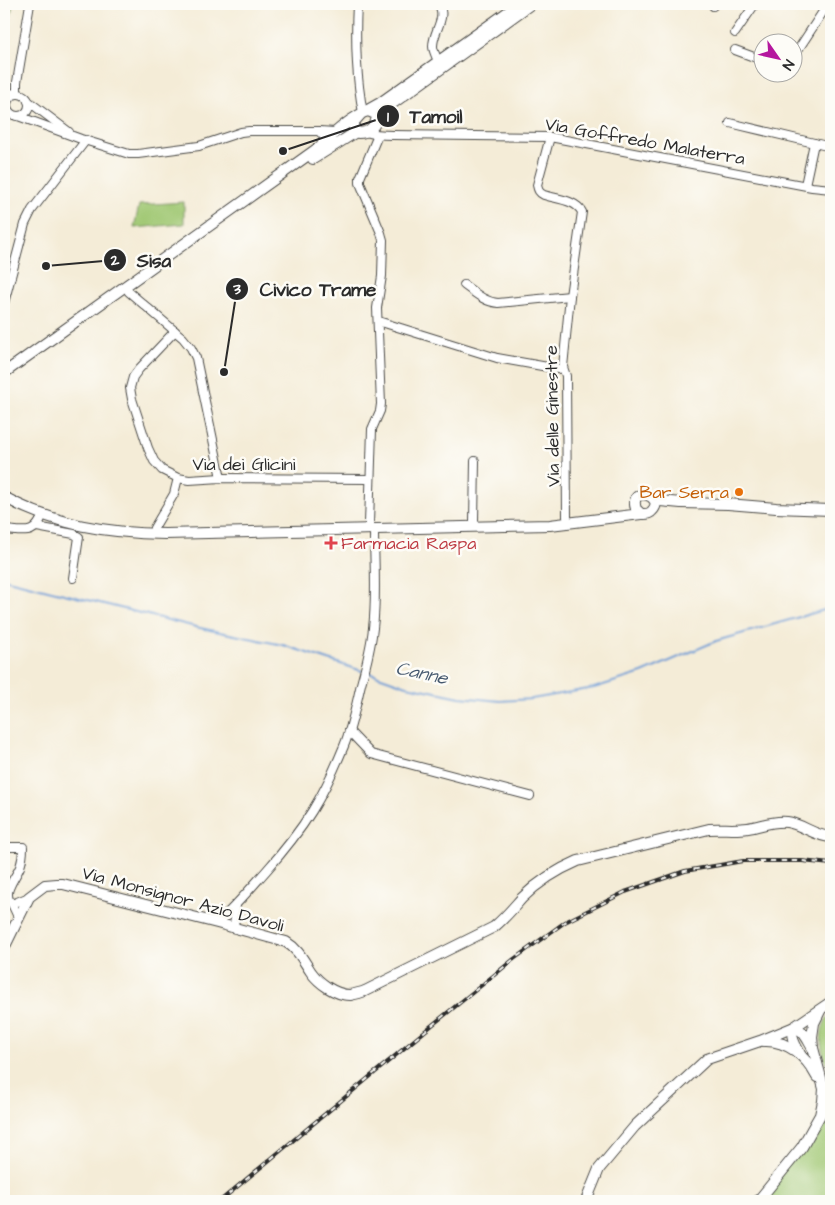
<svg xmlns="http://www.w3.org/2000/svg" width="835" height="1205" font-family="'Architects Daughter',sans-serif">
<rect width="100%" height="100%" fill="#fdfcf7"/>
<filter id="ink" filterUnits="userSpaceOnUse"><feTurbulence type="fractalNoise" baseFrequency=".02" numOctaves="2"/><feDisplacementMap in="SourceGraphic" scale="10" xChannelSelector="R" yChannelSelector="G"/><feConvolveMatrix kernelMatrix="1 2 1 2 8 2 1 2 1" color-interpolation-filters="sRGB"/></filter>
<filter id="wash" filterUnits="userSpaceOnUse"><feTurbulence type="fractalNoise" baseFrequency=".0096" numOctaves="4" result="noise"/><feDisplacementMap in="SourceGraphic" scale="20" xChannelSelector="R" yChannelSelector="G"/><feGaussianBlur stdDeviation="1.12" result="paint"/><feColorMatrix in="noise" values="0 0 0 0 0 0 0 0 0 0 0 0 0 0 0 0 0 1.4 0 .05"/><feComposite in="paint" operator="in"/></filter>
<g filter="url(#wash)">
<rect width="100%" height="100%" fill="#f4ecd7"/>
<!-- green -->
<g fill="#a0c873" stroke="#667a4f">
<path d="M 4,4 L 13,4 L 8,29 L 4,28 Z"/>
<path d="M 184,202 L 184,224 L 134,228 L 139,205 Z"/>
<path d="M 831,1013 L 831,1070 C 819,1055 817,1027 831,1013 Z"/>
<path d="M 831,1112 L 831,1201 L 758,1201 L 760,1198 Z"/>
</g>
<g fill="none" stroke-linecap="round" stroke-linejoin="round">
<!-- stream -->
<g stroke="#6e9dd6" stroke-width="2">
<path d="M 4,579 L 200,628 L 283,645 L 362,671"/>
<path d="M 367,672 L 407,686 L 460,697 L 500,701 L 532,699 L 594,688 L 642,673 L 716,641 L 831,608"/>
</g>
</g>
</g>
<g filter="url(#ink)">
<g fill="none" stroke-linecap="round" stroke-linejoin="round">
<defs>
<g id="minor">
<path d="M 357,4 C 355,41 356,76 363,113"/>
<path d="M 713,6 L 714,4"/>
<path d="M 735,33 L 755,4"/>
<path d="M 735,50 L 762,60"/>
<path d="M 792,59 L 828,4"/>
<path d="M 438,61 C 436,56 433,51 433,46 C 433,31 448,17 438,4"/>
<path d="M 4,91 L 14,94"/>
<path d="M 17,93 L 17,82 L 30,4"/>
<circle cx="18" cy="105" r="11"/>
<path d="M 28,101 L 69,132"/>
<path d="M 18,116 L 81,139 L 129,154 L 138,154 L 199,146 L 241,132 L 249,131 L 319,131"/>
<path d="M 730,123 L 831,147"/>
<path d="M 366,132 C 375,135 383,135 393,135 L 550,137 L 812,187 L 831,189"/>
<path d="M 550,137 L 537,185 C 538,190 539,193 544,195 C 556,199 576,200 582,212 L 570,296 L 563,367 L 566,376 L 567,517"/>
<path d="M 332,140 L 327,140 L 319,131 L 335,132"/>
<path d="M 805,185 L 814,143"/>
<path d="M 464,285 C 475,293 485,302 498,303 L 570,296"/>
<path d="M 129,292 L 183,338 L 191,348 L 196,358 L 221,478"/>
<path d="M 4,303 L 25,224 L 32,210 L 86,140"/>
<path d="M 378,321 L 497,358 L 559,369 L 563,367"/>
<path d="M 175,331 L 139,369 L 133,377 L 130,388 L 132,399 L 148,448 L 154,461 L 162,470 L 178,478 L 189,480 L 221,478 L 370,479"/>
<path d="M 474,522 L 475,461"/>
<path d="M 369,524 L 372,429 L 380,411 L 381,404 L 377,308 L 382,276 L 383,240 L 381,233 L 360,183 L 360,178 L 378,135"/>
<path d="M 37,527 L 74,534 L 79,537 L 73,578"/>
<path d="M 154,528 L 174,494 L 178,478"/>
<path d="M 4,530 C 24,531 35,537 43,514"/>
<path d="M 349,731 L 371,754 L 530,796"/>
<path d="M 4,847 L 23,847 C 23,854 22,861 20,867 C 15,879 1,893 12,904"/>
<path d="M 18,917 L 12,904 L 29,897"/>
<path d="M 217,923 C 235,907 250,889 266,871 C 283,852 299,832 312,811 C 325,790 335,768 344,746 C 352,726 356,705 361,684 C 366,666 371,647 373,628 C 377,596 374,562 374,530"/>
<path d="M 234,928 L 236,905"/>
</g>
<g id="tertiary">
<path d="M 364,112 L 380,103 L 519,4"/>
<path d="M 377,116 L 385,109 L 531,4"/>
<path d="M 313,159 L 356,132"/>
<path d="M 4,373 L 318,148 C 330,137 353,115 368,111 L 375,114 L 377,116 C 376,127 368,133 358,133 L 354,129 L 354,122 L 361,114"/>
<path d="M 4,497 C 54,525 108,533 165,534 L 550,525 L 641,514 C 645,514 649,515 652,511 C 667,496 628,484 636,509 L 641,514"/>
<path d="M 653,498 L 660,501 L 681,503 L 728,504 L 776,508 L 831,510"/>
<path d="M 4,948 L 29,897 L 45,885 L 57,884 L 63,884 L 217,923 L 286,942 C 298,949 303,960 311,972 C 319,983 335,995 350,995 C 355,994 360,993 365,991 L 494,927 C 505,918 513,908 522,898 C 538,882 557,870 578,861 L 709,829 C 722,828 735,830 748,828 C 761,826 774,820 787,822 C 802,824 814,836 831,837"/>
<path d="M 764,1041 C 787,1040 806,1056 817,1077"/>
<path d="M 800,1054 C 796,1046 789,1036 794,1027 C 804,1030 807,1039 812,1047"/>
<path d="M 586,1201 L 599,1169 L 635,1126 L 707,1059 L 760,1041 L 794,1027 L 831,1002"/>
<path d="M 758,1201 L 802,1147 L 820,1115 L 823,1101 L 824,1089 L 813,1048 L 812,1037 L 814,1023 L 820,1011"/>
</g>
</defs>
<!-- minor casing -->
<use href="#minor" stroke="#494845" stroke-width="10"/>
<!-- tertiary casing -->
<use href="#tertiary" stroke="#494845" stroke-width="12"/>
<!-- minor -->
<use href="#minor" stroke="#fff" stroke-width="8"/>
<!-- tertiary -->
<use href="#tertiary" stroke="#fff" stroke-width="10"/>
<defs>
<path id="rail" d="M 220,1201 L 431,1026 L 514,959 L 565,922 L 625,892 L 685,871 L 743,861 L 802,861 L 831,864"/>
</defs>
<!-- rail casing -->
<use href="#rail" stroke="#2b2b2b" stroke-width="4"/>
<!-- rail -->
<use href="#rail" stroke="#fdfcf7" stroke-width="2" stroke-dasharray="5.5" stroke-linecap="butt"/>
</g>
</g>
<!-- markers -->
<circle fill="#e8710a" stroke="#fdfcf7" stroke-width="2" cx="739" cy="492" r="5"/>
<path fill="#e0444e" stroke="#fdfcf7" stroke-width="2" d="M328.5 535.5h5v5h5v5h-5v5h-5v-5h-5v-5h5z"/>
<g text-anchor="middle" stroke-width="5" stroke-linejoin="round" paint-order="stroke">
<!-- street labels -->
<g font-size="18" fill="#2b2b2b" stroke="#fdfcf7">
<text transform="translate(645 141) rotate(10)" y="6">Via Goffredo Malaterra</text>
<text transform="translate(552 416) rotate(-91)" y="6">Via delle Ginestre</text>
<text x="244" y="470">Via dei Glicini</text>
<text transform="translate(183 899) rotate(15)" y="6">Via Monsignor Azio Davoli</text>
</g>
<!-- food labels -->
<g font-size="18" fill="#c56008" stroke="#fdfcf7" text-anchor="end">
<text x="729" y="498">Bar Serra</text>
</g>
<!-- health labels -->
<g font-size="18" fill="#be3a42" stroke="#fdfcf7" text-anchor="start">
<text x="341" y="549">Farmacia Raspa</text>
</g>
<!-- water labels -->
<g font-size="19" font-style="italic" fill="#46596f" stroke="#fdfcf7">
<text transform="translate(422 672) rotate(12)" y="7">Canne</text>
</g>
</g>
<!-- callouts -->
<path fill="none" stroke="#2b2b2b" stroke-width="2" d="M283 151L388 116M46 266L115 260M224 372L237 289"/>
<g fill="#2b2b2b" stroke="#fdfcf7" stroke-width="2">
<circle cx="283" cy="151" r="5"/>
<circle cx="46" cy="266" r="5"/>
<circle cx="224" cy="372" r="5"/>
<circle cx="388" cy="116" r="12"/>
<circle cx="115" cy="260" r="12"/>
<circle cx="237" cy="289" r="12"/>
</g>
<g font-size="15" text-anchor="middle" font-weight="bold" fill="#fff">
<text x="388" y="122">1</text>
<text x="115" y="265">2</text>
<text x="237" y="294">3</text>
</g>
<g font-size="19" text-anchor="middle" font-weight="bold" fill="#2b2b2b" stroke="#fdfcf7" stroke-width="5" stroke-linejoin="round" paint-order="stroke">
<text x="436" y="123">Tamoil</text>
<text x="154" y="267">Sisa</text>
<text x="318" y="296">Civico Trame</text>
</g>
<!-- margin -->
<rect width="835" height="1205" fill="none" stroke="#fdfcf7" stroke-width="20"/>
<!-- north arrow -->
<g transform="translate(778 58) rotate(124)"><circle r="24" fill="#fdfcf7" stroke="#a9a8a5"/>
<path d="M0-4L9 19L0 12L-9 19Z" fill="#b5179e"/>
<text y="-8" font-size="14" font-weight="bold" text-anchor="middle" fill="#2b2b2b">N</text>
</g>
</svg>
